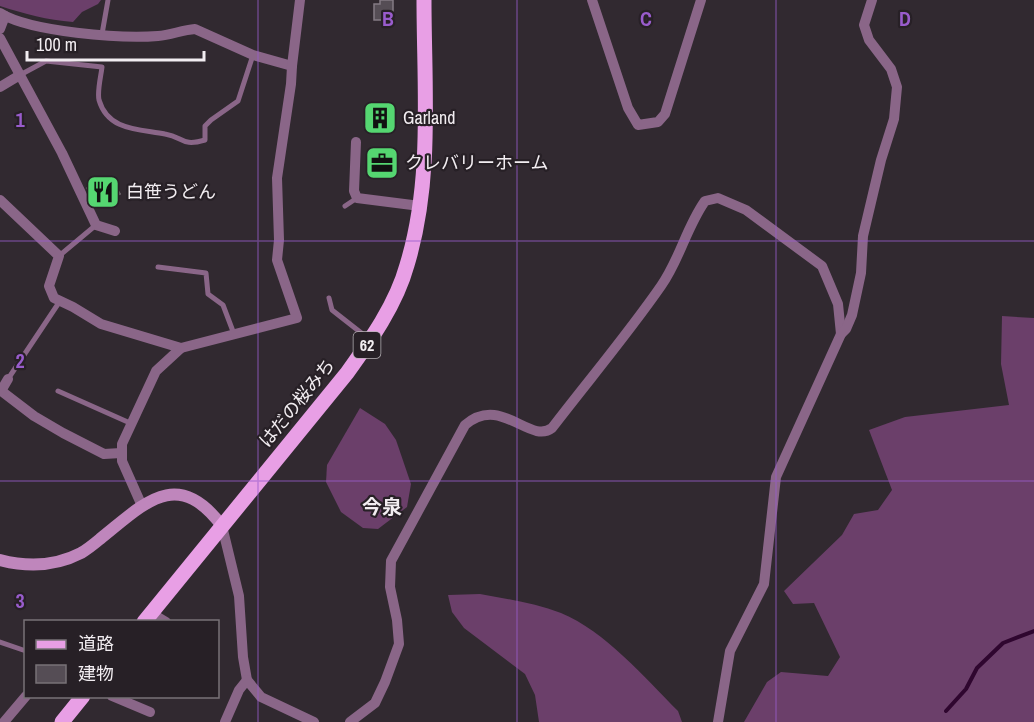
<svg xmlns="http://www.w3.org/2000/svg" width="1034" height="722" font-family="'Archivo Narrow','Noto Sans JP',sans-serif">
<rect width="100%" height="100%" fill="#312930"/>
<!-- forest -->
<g fill="#6b3f6a">
<path d="M 0,0 L 101,0 L 98,4 L 82,12 L 73,22 C 47,20 25,14 0,6 Z"/>
<path d="M 1002,316 L 1034,318 L 1034,722 L 744,722 L 767,682 L 781,672 L 828,676 L 840,657 L 814,603 L 793,604 L 784,591 L 842,535 L 854,514 L 878,510 L 892,490 L 869,430 L 905,417 L 1009,405 L 1001,364 Z"/>
<path d="M 360,408 L 385,424 L 396,440 L 411,484 L 407,507 L 378,529 L 363,528 L 341,512 L 326,482 L 327,465 Z"/>
<path d="M 480,594 C 507,599 535,603 561,613 C 605,631 645,678 678,711 L 682,722 L 539,722 L 535,695 L 525,674 L 464,628 L 452,612 L 448,595 Z"/>
</g>
<g fill="none" stroke-linecap="round" stroke-linejoin="round">
<!-- stream -->
<path stroke="#2f062f" stroke-width="4" d="M 946,711 L 966,689 L 977,668 L 1003,643 L 1034,631"/>
</g>
<!-- building -->
<g fill="#554d55" stroke="#847b84" stroke-width="1.5">
<path d="M 380,0 L 393,0 L 393,20 L 374,20 L 374,4 L 380,4 Z"/>
<path d="M 367,108 L 393,109 L 392,127 L 367,126 Z"/>
<path d="M 112,179 L 120,194 L 96,206 L 87,188 L 103,180 L 104,183 Z"/>
</g>
<g fill="none" stroke-linecap="round" stroke-linejoin="round">
<!-- lane -->
<g stroke="#8a6688" stroke-width="5">
<path d="M 102,34 L 108,0"/>
<path d="M 20,75 L 46,61 L 102,67 C 101,76 97,91 99,100 C 108,131 139,129 165,134 C 184,137 181,147 205,140 L 205,126 L 211,120 L 238,101 L 253,55"/>
<path d="M 345,206 L 357,198"/>
<path d="M 59,256 L 96,225"/>
<path d="M 158,267 L 206,273 L 208,294 L 223,305 L 234,334"/>
<path d="M 329,298 L 332,310 L 369,339"/>
<path d="M 8,379 L 60,301"/>
<path d="M 58,391 L 130,423"/>
<path d="M 0,642 L 26,651"/>
</g>
<!-- street -->
<g stroke="#8a6688" stroke-width="10">
<path d="M 592,0 L 628,108 L 638,125 L 658,122 L 665,114 L 701,0"/>
<path d="M 0,13 C 30,32 122,39 158,36 C 171,35 182,30 195,29 L 253,55 L 292,66"/>
<path d="M 0,29 L 5,16"/>
<path d="M 0,38 L 62,153 L 96,225 L 115,231"/>
<path d="M 0,87 L 20,75"/>
<path d="M 356,142 L 354,191 L 357,198 L 420,206"/>
<path d="M 0,200 L 59,256 L 49,286 L 54,298 L 73,307 L 101,324 L 181,348"/>
<path d="M 0,390 L 34,416 L 63,433 L 104,454 L 121,453"/>
<path d="M 1,391 L 8,379"/>
<path d="M 142,506 L 122,461 L 122,444 L 156,371 L 181,348 L 297,318 L 277,260 L 279,240 L 277,178 L 291,84 L 292,66 L 300,0"/>
<path d="M 222,526 L 239,596 L 243,657 L 247,680 L 261,697 L 314,722"/>
<path d="M 151,613 L 166,622"/>
<path d="M 112,696 L 150,712"/>
<path d="M 4,722 L 26,696"/>
<path d="M 225,722 L 239,690 L 247,680"/>
<path d="M 350,722 L 375,703 L 385,682 L 399,644 L 397,620 L 390,587 L 391,561 L 465,425 C 501,394 530,445 552,428 C 588,381 627,335 661,286 C 680,259 686,228 705,201 L 718,198 L 746,210 L 822,266 L 838,304 L 841,334"/>
<path d="M 718,722 L 730,651 L 764,584 L 776,477 L 841,334 L 846,329 L 852,315 L 861,273 L 863,236 L 881,160 L 894,119 L 897,87 L 891,69 L 869,40 L 864,25 L 872,0"/>
</g>
<!-- secondary -->
<path stroke="#bf86bc" stroke-width="12" d="M 0,560 C 27,567 56,566 81,553 C 88,549 94,544 100,539 C 144,504 177,466 222,526"/>
<!-- primary -->
<g stroke="#e89fe5" stroke-width="15">
<path d="M 144,622 L 347,373 C 370,341 396,305 407,265 C 433,180 424,88 424,0"/>
<path d="M 62,722 L 83,696"/>
</g>
</g>
<!-- grid -->
<path fill="none" stroke="#995ccc" stroke-width="1.5" stroke-opacity="0.55" d="M 258,0 L 258,722M 517,0 L 517,722M 776,0 L 776,722M 0,241 L 1034,241M 0,481 L 1034,481"/>
<!-- icons -->
<defs>
<symbol id="building-square" viewBox="-11 -11 22 22"><rect x="-9" y="-9" width="18" height="18" rx="4" fill="#55d671" stroke="#272026"/><path d="M-4-6H4V6H1V3H-1V6H-4ZM-2.5-4.3h1.7v1.8h-1.7ZM.8-4.3h1.7v1.8H.8ZM-2.5-1h1.7V.8h-1.7ZM.8-1h1.7V.8H.8Z" fill="#111"/></symbol>
<symbol id="office-square" viewBox="-11 -11 22 22"><rect x="-9" y="-9" width="18" height="18" rx="4" fill="#55d671" stroke="#272026"/><path d="M-6-3h4V-5.5h4V-3h4V5H-6ZM-1-4.5V-3h2v-1.5ZM-6 0V1H6V0Z" fill="#111"/></symbol>
<symbol id="restaurant-square" viewBox="-11 -11 22 22"><rect x="-9" y="-9" width="18" height="18" rx="4" fill="#55d671" stroke="#272026"/><path d="M-5-6h1v4h1v-4h1v4h1v-4h1v5L-1.5 .5V6h-2V.5L-5-1ZM5-6V6H3V1.5H1.5Q1.5-4 5-6Z" fill="#111"/></symbol>
</defs>
<g fill-rule="evenodd">
<use href="#building-square" x="361" y="99" width="38" height="38"/>
<use href="#office-square" x="363" y="144" width="38" height="38"/>
<use href="#restaurant-square" x="84" y="173" width="38" height="38"/>
</g>
<g text-anchor="middle" stroke-width="4.5" stroke-linejoin="round" paint-order="stroke">
<!-- shield labels -->
<rect fill="#272026" stroke="#b5b0b4" stroke-width="1.5" x="353.5" y="332" width="27" height="26" rx="4.5"/>
<g font-size="16" font-weight="bold" fill="#f2edf1">
<text x="367" y="351">62</text>
</g>
<!-- poi labels -->
<g font-size="18" fill="#f2edf1" stroke="#272026" text-anchor="start">
<text x="403" y="124">Garland</text>
<text x="405" y="169">クレバリーホーム</text>
<text x="126" y="198">白笹うどん</text>
</g>
<!-- street labels -->
<g font-size="18" fill="#f2edf1" stroke="#272026">
<text transform="translate(297 403) rotate(-51)" y="6">はだの桜みち</text>
</g>
<!-- neighbourhood labels -->
<g font-size="20" font-weight="bold" fill="#f2edf1" stroke="#272026">
<text x="382" y="514">今泉</text>
</g>
</g>
<g font-size="20" text-anchor="middle" font-weight="bold" fill="#995ccc" stroke="#272026" stroke-width="4.5" stroke-linejoin="round" paint-order="stroke">
<text x="388" y="26">B</text>
<text x="646" y="26">C</text>
<text x="905" y="26">D</text>
<text x="20" y="127">1</text>
<text x="20" y="368">2</text>
<text x="20" y="608">3</text>
</g>
<!-- legend -->
<rect x="24" y="620" width="195" height="78" fill="#272026" stroke="#787277" stroke-width="1.5"/>
<rect x="36" y="640" width="30" height="9" fill="#e89fe5" stroke="#787277" stroke-width="1.5"/>
<text x="78" y="650" font-size="18" fill="#f2edf1">道路</text>
<rect x="36" y="665" width="30" height="18" fill="#554d55" stroke="#787277" stroke-width="1.5"/>
<text x="78" y="680" font-size="18" fill="#f2edf1">建物</text>
<!-- scale -->
<path d="M27 51v9h177v-9" fill="none" stroke="#f2edf1" stroke-width="3"/>
<text x="36" y="51" font-size="18" fill="#f2edf1" stroke="#272026" stroke-width="4.5" paint-order="stroke">100 m</text>
</svg>
